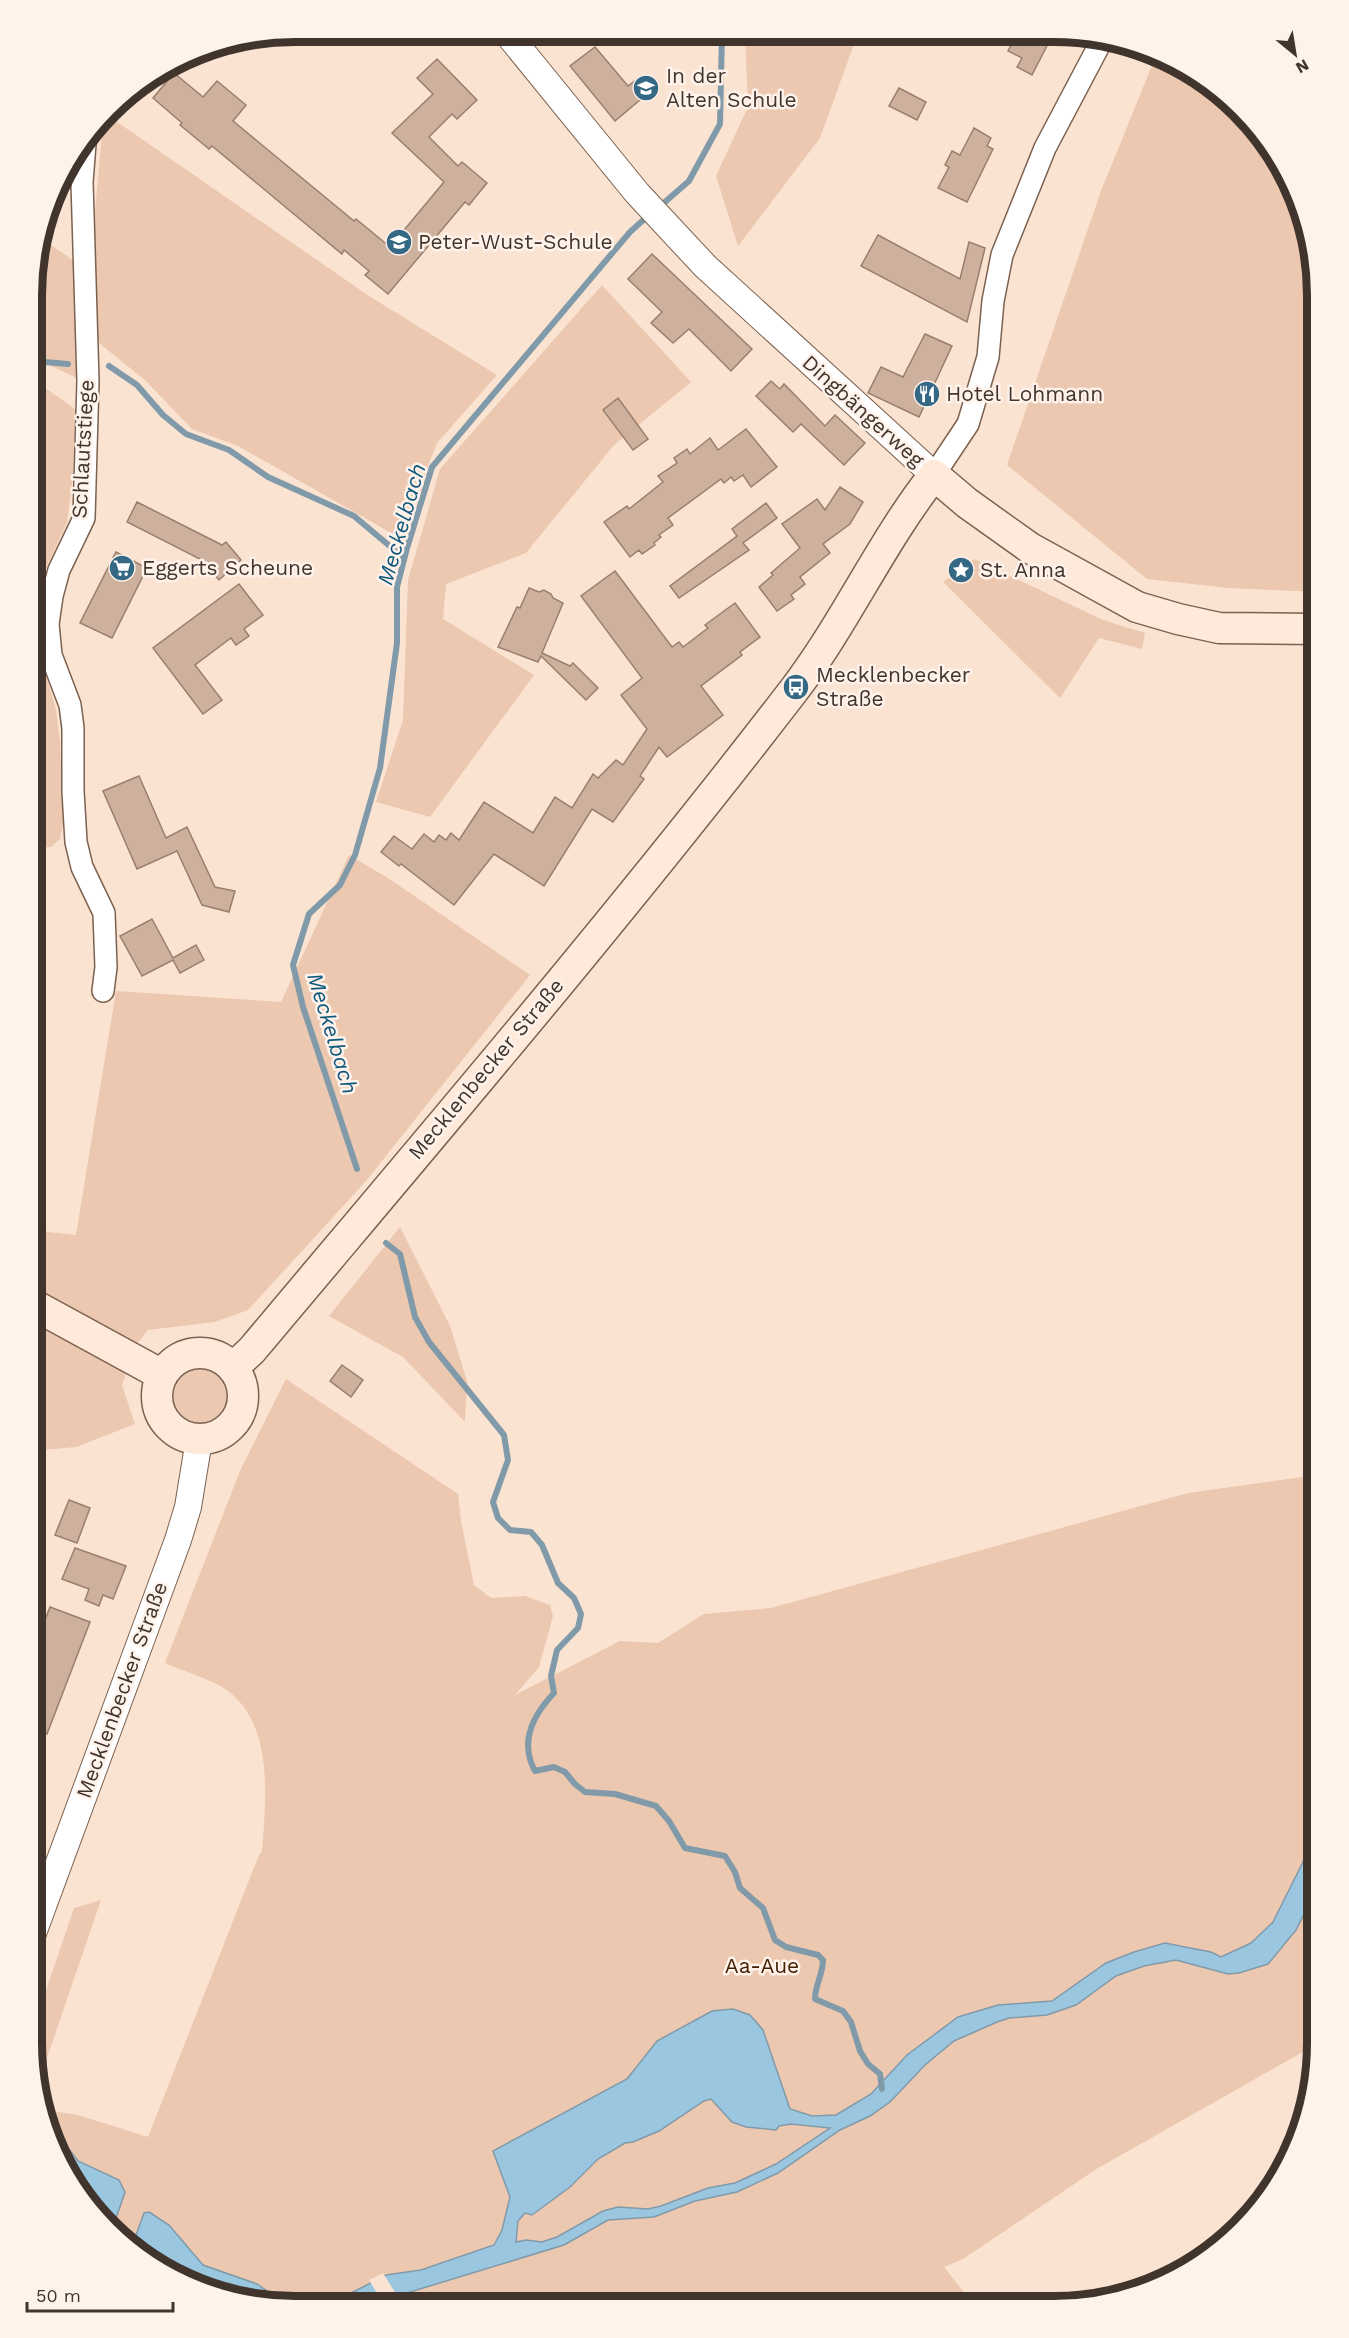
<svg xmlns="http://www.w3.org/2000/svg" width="1349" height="2338" font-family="'Work Sans',sans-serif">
<rect width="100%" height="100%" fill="#fbe3d2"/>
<!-- green -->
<g fill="#ebc8af">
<path d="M 745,33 L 858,33 L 820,138 L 738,246 L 716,176 L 748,107 Z"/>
<path d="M 1157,53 L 1215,86 L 1263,135 L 1298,194 L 1317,295 L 1317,592 L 1229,588 L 1147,579 L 1007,465 L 1101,191 Z"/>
<path d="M 110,117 L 369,296 L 497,375 L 437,443 L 400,538 L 238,446 L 192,429 L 146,381 L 94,339 L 90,267 L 102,133 Z"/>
<path d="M 41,238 L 74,261 L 79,379 L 34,358 L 34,261 Z"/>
<path d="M 602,285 L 691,382 L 614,445 L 526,553 L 446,584 L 443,619 L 534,675 L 430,817 L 376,802 L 403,720 L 408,580 L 440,469 Z"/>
<path d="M 34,380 L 75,409 L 73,475 L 67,523 L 48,563 L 38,599 L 37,643 L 56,710 L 60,742 L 63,823 L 60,839 L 51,847 L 33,848 Z"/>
<path d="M 974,559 L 1103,620 L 1145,633 L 1142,649 L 1099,638 L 1060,698 L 943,582 Z"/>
<path d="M 349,855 L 388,878 L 530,975 L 366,1181 L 248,1310 L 215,1322 L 148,1330 L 135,1346 L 32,1294 L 33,1225 L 48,1232 L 76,1235 L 116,991 L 281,1002 Z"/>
<path d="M 400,1227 L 450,1326 L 467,1381 L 465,1422 L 403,1357 L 329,1316 Z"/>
<path d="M 32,1323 L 127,1370 L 122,1385 L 135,1424 L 76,1447 L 32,1451 Z"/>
<circle cx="200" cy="1397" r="28"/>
<path d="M 286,1379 L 458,1494 L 461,1521 L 474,1585 L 491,1598 L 525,1596 L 550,1605 L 553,1616 L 539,1667 L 515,1695 L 620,1641 L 658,1643 L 704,1614 L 771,1608 L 1188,1493 L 1317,1475 L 1317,2044 L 1098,2168 L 963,2259 L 944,2267 L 975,2306 L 261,2304 L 194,2287 L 135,2252 L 86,2204 L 51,2144 L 45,2110 L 78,2115 L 148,2137 L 259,1855 L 262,1851 C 266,1801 274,1725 228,1691 C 214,1680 183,1671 165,1663 L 240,1471 Z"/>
<path d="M 101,1900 L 39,2081 L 32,2043 L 32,2032 L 74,1908 Z"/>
</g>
<!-- water -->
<g fill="#9bc6e0" stroke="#809aaa" stroke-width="1.5" fill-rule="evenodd">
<path d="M 1317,1834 L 1317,1888 L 1296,1930 L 1268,1964 L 1239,1973 L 1228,1974 L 1176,1960 L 1144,1966 L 1127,1972 L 1116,1976 L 1076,2005 L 1047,2015 L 1009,2018 L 997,2022 L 954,2041 L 925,2065 L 890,2102 L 870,2116 L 840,2130 L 778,2173 L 737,2192 L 695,2201 L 654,2217 L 608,2220 L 564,2245 L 397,2296 L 383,2305 L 330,2304 L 386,2275 L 421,2270 L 494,2245 L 502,2230 L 510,2197 L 493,2151 L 627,2079 L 657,2041 L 712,2011 L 733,2009 L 750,2015 L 763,2030 L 790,2109 L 812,2116 L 836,2115 L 871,2094 L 907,2055 L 958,2017 L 998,2005 L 1052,2001 L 1106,1963 L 1134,1952 L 1165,1943 L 1211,1952 L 1221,1957 L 1251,1943 L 1273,1922 ZM 711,2099 L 732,2122 L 746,2127 L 776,2130 L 779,2126 L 791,2124 L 830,2128 L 776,2164 L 735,2183 L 708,2188 L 661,2206 L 648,2209 L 618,2207 L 603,2211 L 557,2237 L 542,2242 L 526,2240 L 516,2242 L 518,2221 L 525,2213 L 532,2215 L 570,2187 L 598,2159 L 625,2143 L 633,2142 L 659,2131 L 704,2101 Z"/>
<path d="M 48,2126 L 52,2127 L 78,2161 L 119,2180 L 125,2192 L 112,2230 L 86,2204 L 59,2157 L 54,2142 L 51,2140 Z"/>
<path d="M 149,2212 L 169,2225 L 203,2265 L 257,2284 L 286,2304 C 275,2304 268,2302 258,2301 L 256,2303 L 210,2291 L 174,2275 L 135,2252 L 131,2249 L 144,2213 Z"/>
</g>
<!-- pier -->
<path fill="#fbe3d2" d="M 383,2273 L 399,2299 L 390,2305 L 384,2305 L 369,2280 Z"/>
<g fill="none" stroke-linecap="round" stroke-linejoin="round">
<!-- stream -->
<g stroke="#809aaa" stroke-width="6">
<path d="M 658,208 L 689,181 L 720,124 L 722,33"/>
<path d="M 34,358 L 45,362 L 68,364"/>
<path d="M 109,366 L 137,385 L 163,415 L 186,434 L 229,450 L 268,477 L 354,516 L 404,558"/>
<path d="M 357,1169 L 303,1007 L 293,965 L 309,914 L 340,885 L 355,855 L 380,768 L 397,643 L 397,587 L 407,548 L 432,467 L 630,232 L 650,214"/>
<path d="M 386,1243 L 400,1254 L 415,1317 L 429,1342 L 504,1435 L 508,1460 L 493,1502 L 498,1518 L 510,1530 L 531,1532 L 542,1545 L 558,1583 L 574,1598 L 581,1614 L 578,1628 L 557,1650 L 551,1676 L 554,1693 C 533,1715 519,1742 535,1771 L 554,1767 L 565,1772 L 575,1784 L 585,1792 L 615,1794 L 656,1806 L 669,1821 L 685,1848 L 725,1856 L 735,1872 L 740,1888 L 763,1908 L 775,1940 L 786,1947 L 818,1955 L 823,1960 C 823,1974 815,1985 815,1999 L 843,2011 L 851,2022 L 860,2051 L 868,2064 L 880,2074 L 882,2089"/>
</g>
</g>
<!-- building -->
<g fill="#cdb09d" stroke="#9a7f6c" stroke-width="1.5">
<path d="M 1017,34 L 1053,34 L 1032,75 L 1017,67 L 1022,58 L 1008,51 Z"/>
<path d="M 595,47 L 628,86 L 641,76 L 652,90 L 615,121 L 570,66 Z"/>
<path d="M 437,59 L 477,100 L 457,119 L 452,114 L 429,137 L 458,166 L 462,162 L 487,183 L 469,205 L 465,202 L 388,294 L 365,275 L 369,271 L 344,250 L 342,254 L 212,146 L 209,149 L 180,125 L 182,123 L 153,98 L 174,73 L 203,97 L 217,81 L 246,105 L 233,121 L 354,221 L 356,219 L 390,247 L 444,182 L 392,133 L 433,94 L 417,78 Z"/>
<path d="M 899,88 L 926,102 L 917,120 L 889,106 Z"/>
<path d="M 974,128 L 991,138 L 987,146 L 993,149 L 967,202 L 938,188 L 949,167 L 945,165 L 952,151 L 960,155 Z"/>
<path d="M 878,235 L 960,279 L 969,242 L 985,248 L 967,322 L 861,266 Z"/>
<path d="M 652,254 L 752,349 L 731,371 L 689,329 L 673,343 L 651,323 L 662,312 L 628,279 Z"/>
<path d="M 925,334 L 952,346 L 919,417 L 868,393 L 881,367 L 903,377 Z"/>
<path d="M 771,381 L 780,389 L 784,384 L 825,426 L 835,415 L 865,443 L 844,465 L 801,424 L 793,432 L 756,396 Z"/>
<path d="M 618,398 L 648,439 L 633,450 L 603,410 Z"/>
<path d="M 746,429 L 777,467 L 751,487 L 743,475 L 734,481 L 731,477 L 724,483 L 721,479 L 668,518 L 673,525 L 659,535 L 661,537 L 654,543 L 655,545 L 642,554 L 639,550 L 630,557 L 604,522 L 627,506 L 629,509 L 663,482 L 658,476 L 677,463 L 674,458 L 687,449 L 690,454 L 710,438 L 718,450 Z"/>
<path d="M 840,487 L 863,502 L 850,524 L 823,544 L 830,553 L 800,577 L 805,584 L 791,595 L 794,599 L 777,611 L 759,587 L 773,575 L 771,573 L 800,548 L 782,524 L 817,499 L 825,510 Z"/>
<path d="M 137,502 L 222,545 L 226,542 L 241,560 L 219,580 L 202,560 L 127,522 Z"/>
<path d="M 766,503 L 777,518 L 743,543 L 749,550 L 679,598 L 670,586 L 737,536 L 732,529 Z"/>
<path d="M 116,552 L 147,568 L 112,638 L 80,623 Z"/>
<path d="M 615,571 L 672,647 L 679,642 L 683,647 L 708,628 L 705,625 L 735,603 L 760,637 L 740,652 L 742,655 L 701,686 L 723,715 L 667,757 L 659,747 L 640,776 L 644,779 L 613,822 L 592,809 L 544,886 L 494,854 L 454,905 L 401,864 L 399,866 L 381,852 L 394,836 L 412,849 L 424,834 L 434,842 L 439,835 L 446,840 L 451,833 L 459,840 L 484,802 L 533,833 L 555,797 L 572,808 L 593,774 L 598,778 L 616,760 L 623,765 L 647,729 L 621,695 L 642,678 L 581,596 Z"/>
<path d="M 239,584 L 263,615 L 244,629 L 249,636 L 236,645 L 231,638 L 195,665 L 222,700 L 203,714 L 153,648 Z"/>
<path d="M 529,588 L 539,592 L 544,590 L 551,594 L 553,598 L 563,603 L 542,653 L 570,666 L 573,663 L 598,688 L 586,700 L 541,656 L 538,662 L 498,647 L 517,607 L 520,608 Z"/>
<path d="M 139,776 L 166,838 L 187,827 L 215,887 L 235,891 L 229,912 L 202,905 L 177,851 L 137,869 L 103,791 Z"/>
<path d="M 152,919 L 173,958 L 196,945 L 204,960 L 180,973 L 173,960 L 142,976 L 120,936 Z"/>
<path d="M 342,1365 L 363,1380 L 351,1397 L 330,1381 Z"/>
<path d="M 69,1500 L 90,1508 L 77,1543 L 55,1535 Z"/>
<path d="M 75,1548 L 126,1566 L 113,1599 L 103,1595 L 99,1606 L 85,1600 L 89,1589 L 62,1579 Z"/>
<path d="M 50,1607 L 90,1622 L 47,1734 L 32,1728 L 32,1653 Z"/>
</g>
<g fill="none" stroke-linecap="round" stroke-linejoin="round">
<defs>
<g id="minor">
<path d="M 85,144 L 82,182 L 88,381 L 84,518 L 59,570 L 52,596 L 48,624 L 51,655 L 70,705 L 73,728 L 73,791 L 76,842 L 82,867 L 104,913 L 106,967 L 103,991"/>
<path d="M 934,475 L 968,424 L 988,357 L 993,301 L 1002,255 L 1045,148 L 1103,38"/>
</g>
<g id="tertiary">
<path d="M 506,32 L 637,193 L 705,266 L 934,475"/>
<path d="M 32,1936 L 178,1540 L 188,1507 L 199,1440"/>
</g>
<g id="secondary">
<path d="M 32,1304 L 162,1375"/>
<circle cx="200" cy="1396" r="43"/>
<path d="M 233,1368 L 252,1350 C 435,1132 621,915 794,690 C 846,622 881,542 934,475 L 967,503 L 1030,548 L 1137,607 L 1178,619 L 1219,628 L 1317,629"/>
</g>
</defs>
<!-- minor casing -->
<use href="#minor" stroke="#7b614f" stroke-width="24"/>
<!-- tertiary casing -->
<use href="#tertiary" stroke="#7b614f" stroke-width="28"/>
<!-- secondary casing -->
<use href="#secondary" stroke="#7b614f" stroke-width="33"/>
<!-- minor -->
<use href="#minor" stroke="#fff" stroke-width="21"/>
<!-- tertiary -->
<use href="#tertiary" stroke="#fff" stroke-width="26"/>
<!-- secondary -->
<use href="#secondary" stroke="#fee9da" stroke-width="30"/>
</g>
<!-- icons -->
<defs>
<symbol id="school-disc" viewBox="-11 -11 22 22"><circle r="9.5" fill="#356885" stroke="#fff2ea"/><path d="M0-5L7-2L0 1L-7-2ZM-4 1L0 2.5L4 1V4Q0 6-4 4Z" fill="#fff"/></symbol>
<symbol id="restaurant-disc" viewBox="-11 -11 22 22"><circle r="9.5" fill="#356885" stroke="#fff2ea"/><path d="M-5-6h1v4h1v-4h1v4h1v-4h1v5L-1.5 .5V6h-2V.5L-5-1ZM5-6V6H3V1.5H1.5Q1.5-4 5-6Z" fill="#fff"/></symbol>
<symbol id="supermarket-disc" viewBox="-11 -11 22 22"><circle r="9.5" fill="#356885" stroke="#fff2ea"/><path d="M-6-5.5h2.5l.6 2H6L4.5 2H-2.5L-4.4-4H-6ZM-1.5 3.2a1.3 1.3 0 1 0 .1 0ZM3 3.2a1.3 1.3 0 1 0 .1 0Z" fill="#fff"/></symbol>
<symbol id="sight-disc" viewBox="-11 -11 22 22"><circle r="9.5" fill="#356885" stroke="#fff2ea"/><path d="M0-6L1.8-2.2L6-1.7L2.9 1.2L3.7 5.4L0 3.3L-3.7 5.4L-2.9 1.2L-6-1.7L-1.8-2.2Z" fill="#fff"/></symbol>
<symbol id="bus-disc" viewBox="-11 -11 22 22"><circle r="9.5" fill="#356885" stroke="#fff2ea"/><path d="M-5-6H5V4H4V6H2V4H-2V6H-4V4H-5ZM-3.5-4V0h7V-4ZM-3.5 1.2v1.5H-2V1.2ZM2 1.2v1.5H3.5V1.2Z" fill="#fff"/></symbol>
</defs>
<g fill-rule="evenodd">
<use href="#school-disc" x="631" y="73" width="30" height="30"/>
<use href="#school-disc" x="384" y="227" width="30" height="30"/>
<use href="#restaurant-disc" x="912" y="379" width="30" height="30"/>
<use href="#supermarket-disc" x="107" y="553" width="30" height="30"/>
<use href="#sight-disc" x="946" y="555" width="30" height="30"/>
<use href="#bus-disc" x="781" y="672" width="30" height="30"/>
</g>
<g text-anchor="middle" stroke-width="5" stroke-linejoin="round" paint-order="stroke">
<!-- poi labels -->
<g font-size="21" fill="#40342c" stroke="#fff2ea" text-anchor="start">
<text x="666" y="83">In der<tspan x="666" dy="24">Alten Schule</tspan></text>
<text x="418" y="249">Peter-Wust-Schule</text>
<text x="946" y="401">Hotel Lohmann</text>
<text x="142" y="575">Eggerts Scheune</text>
<text x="980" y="577">St. Anna</text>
<text x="816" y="682">Mecklenbecker<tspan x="816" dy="24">Straße</tspan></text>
</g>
<!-- street labels -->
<g font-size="21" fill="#40342c" stroke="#fff2ea">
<text transform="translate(863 411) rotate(42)" y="7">Dingbängerweg</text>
<text transform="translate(83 449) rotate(-87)" y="7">Schlautstiege</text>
<text transform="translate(486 1069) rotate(-50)" y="7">Mecklenbecker Straße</text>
<text transform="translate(122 1690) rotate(-70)" y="7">Mecklenbecker Straße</text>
</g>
<!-- park labels -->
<g font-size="21" fill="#452000" stroke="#fff2ea">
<text x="762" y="1973">Aa-Aue</text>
</g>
<!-- water labels -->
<g font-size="22" font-style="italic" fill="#10597d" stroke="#fff2ea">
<text transform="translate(401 524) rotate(-74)" y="8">Meckelbach</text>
<text transform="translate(333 1033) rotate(73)" y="8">Meckelbach</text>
</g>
</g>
<!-- crop -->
<path d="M0 0H1349V2338H0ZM295 42H1054A253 253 0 0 1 1307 295V2043A253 253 0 0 1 1054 2296H295A253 253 0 0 1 42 2043V295A253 253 0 0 1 295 42Z" fill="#fff2ea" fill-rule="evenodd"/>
<path fill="none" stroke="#40342c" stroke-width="8" d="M295 42H1054A253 253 0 0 1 1307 295V2043A253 253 0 0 1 1054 2296H295A253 253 0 0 1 42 2043V295A253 253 0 0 1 295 42Z"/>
<!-- north arrow -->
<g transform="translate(1295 54) rotate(150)" stroke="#fff2ea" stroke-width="4.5" paint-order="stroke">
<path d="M0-4.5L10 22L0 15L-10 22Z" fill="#40342c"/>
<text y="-9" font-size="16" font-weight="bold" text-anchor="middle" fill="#40342c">N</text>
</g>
<!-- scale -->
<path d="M27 2302v9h146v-9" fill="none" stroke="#40342c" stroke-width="3"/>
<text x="36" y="2302" font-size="18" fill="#40342c" stroke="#fff2ea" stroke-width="4.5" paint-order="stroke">50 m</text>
</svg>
